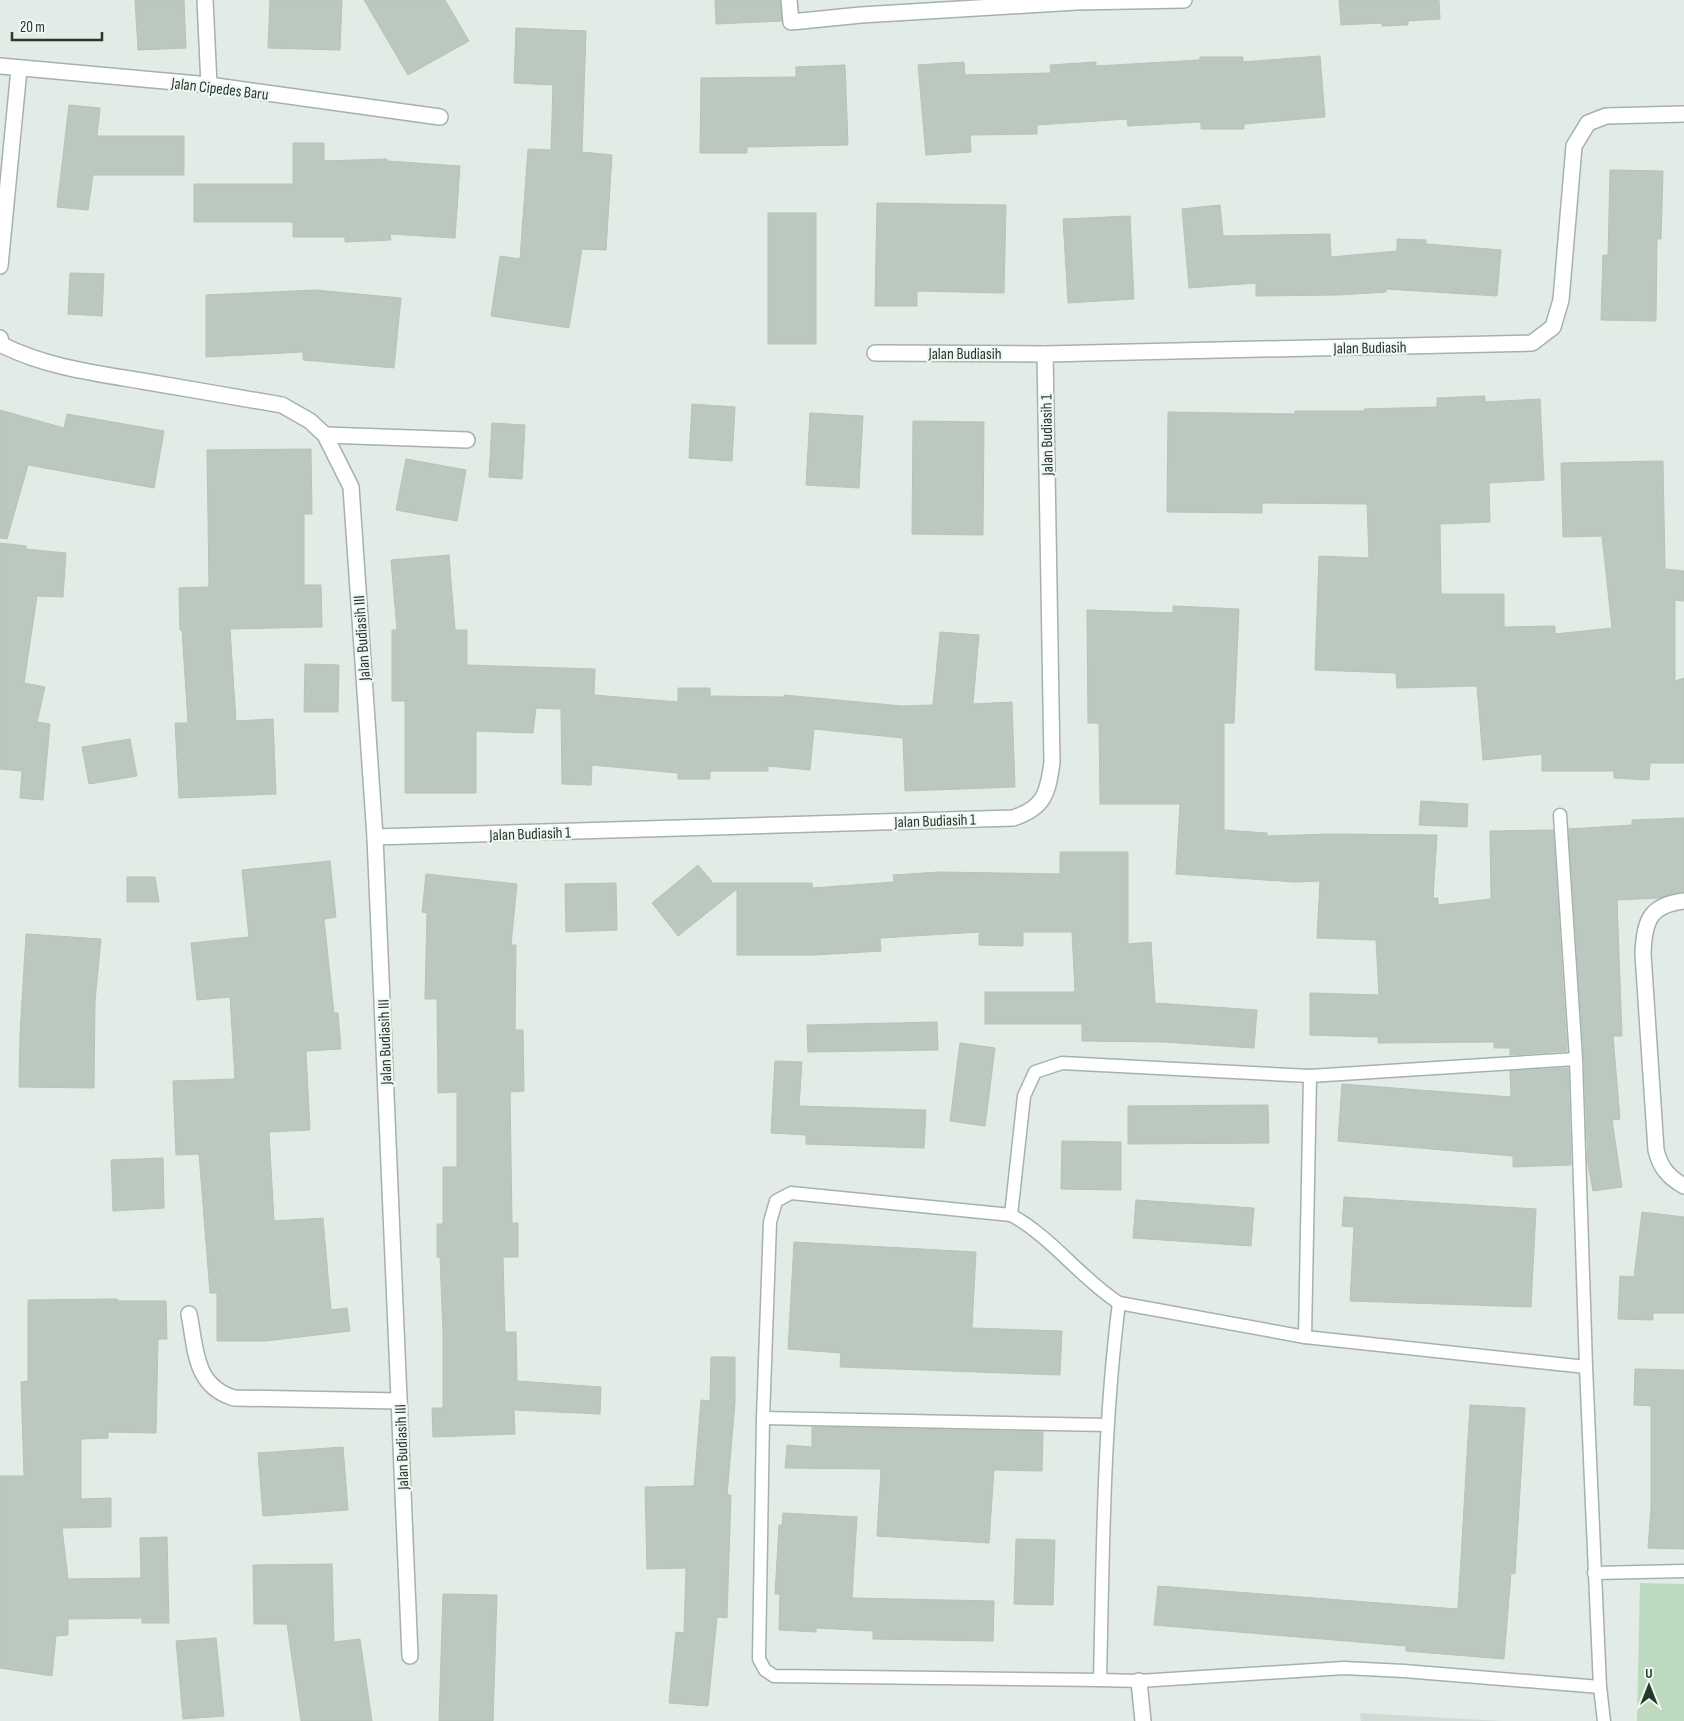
<svg xmlns="http://www.w3.org/2000/svg" width="1684" height="1721" font-family="'Sofia Sans Condensed',sans-serif">
<rect width="100%" height="100%" fill="#e2ebe5"/>
<!-- built -->
<path fill="#d1dad4" d="M 1360,1713 L 1502,1721 L 1361,1721 Z"/>
<!-- pitch -->
<path fill="#bdd9bf" d="M 1640,1583 L 1684,1584 L 1684,1721 L 1637,1721 Z"/>
<!-- building -->
<g fill="#bbc8c0" stroke="#b5c3bb">
<path d="M 135,0 L 184,0 L 186,48 L 138,50 Z"/>
<path d="M 270,0 L 342,0 L 340,50 L 268,48 Z"/>
<path d="M 364,0 L 445,0 L 469,41 L 408,75 Z"/>
<path d="M 715,0 L 780,0 L 782,21 L 716,24 Z"/>
<path d="M 1339,0 L 1439,0 L 1440,19 L 1408,21 L 1408,25 L 1382,26 L 1382,23 L 1341,25 Z"/>
<path d="M 516,28 L 586,31 L 582,152 L 612,155 L 606,250 L 582,249 L 569,328 L 491,316 L 500,256 L 520,259 L 528,149 L 551,150 L 553,85 L 514,83 Z"/>
<path d="M 1320,56 L 1325,117 L 1244,124 L 1244,129 L 1201,129 L 1201,122 L 1128,126 L 1127,119 L 1037,125 L 1037,134 L 970,135 L 971,152 L 926,155 L 918,65 L 964,62 L 965,75 L 1051,73 L 1050,65 L 1096,62 L 1096,66 L 1200,60 L 1200,57 L 1243,57 L 1243,62 Z"/>
<path d="M 845,65 L 848,145 L 747,147 L 747,153 L 700,153 L 701,78 L 796,77 L 796,67 Z"/>
<path d="M 69,105 L 100,108 L 97,136 L 184,136 L 184,175 L 93,175 L 88,210 L 57,207 Z"/>
<path d="M 293,143 L 324,143 L 324,161 L 387,159 L 387,161 L 460,166 L 455,238 L 390,234 L 391,240 L 345,242 L 345,237 L 293,237 L 293,222 L 194,222 L 194,184 L 293,184 Z"/>
<path d="M 1610,170 L 1663,171 L 1661,239 L 1657,239 L 1656,321 L 1601,320 L 1603,255 L 1608,255 Z"/>
<path d="M 877,203 L 1006,205 L 1004,293 L 917,291 L 917,306 L 875,306 Z"/>
<path d="M 1220,205 L 1223,236 L 1330,234 L 1331,257 L 1397,251 L 1397,239 L 1426,240 L 1426,244 L 1501,250 L 1497,296 L 1386,289 L 1386,292 L 1339,295 L 1256,296 L 1256,283 L 1189,288 L 1182,209 Z"/>
<rect x="768" y="213" width="48" height="131"/>
<path d="M 1130,216 L 1134,299 L 1068,303 L 1063,219 Z"/>
<path d="M 70,273 L 104,274 L 102,316 L 68,314 Z"/>
<path d="M 315,290 L 401,298 L 394,368 L 303,360 L 303,352 L 206,357 L 206,295 Z"/>
<path d="M 1485,396 L 1485,402 L 1540,399 L 1544,480 L 1489,483 L 1490,522 L 1440,524 L 1441,594 L 1504,594 L 1504,627 L 1555,626 L 1555,634 L 1612,628 L 1602,536 L 1563,537 L 1561,463 L 1663,461 L 1665,569 L 1684,571 L 1684,601 L 1675,600 L 1675,681 L 1684,678 L 1684,763 L 1650,763 L 1649,780 L 1614,778 L 1614,771 L 1542,771 L 1542,754 L 1483,760 L 1477,686 L 1397,688 L 1396,673 L 1315,670 L 1319,556 L 1369,558 L 1367,504 L 1262,503 L 1262,513 L 1167,512 L 1168,412 L 1295,414 L 1295,411 L 1364,411 L 1364,409 L 1437,407 L 1437,398 Z"/>
<path d="M 692,404 L 735,407 L 732,461 L 689,458 Z"/>
<path d="M 0,410 L 64,428 L 67,414 L 164,431 L 154,488 L 28,465 L 7,539 L 0,538 Z"/>
<path d="M 810,413 L 863,416 L 859,488 L 806,485 Z"/>
<path d="M 913,421 L 984,422 L 983,535 L 912,534 Z"/>
<path d="M 492,423 L 525,425 L 522,479 L 489,477 Z"/>
<path d="M 311,449 L 312,514 L 304,514 L 304,585 L 321,585 L 322,627 L 230,629 L 236,721 L 273,719 L 276,794 L 179,798 L 175,723 L 188,723 L 182,630 L 180,630 L 179,588 L 209,587 L 207,450 Z"/>
<path d="M 406,459 L 466,470 L 457,521 L 396,510 Z"/>
<path d="M 0,543 L 26,546 L 26,549 L 66,553 L 63,597 L 37,596 L 24,683 L 45,687 L 37,722 L 50,724 L 43,800 L 20,798 L 22,771 L 0,769 Z"/>
<path d="M 449,555 L 455,630 L 467,630 L 467,665 L 595,669 L 594,695 L 678,702 L 678,688 L 710,688 L 710,696 L 784,697 L 784,695 L 902,706 L 933,705 L 940,632 L 979,635 L 973,704 L 1012,702 L 1015,787 L 905,791 L 903,738 L 814,729 L 810,770 L 768,766 L 768,771 L 710,771 L 710,779 L 678,779 L 678,773 L 592,765 L 591,785 L 562,784 L 561,709 L 536,708 L 533,733 L 476,731 L 476,793 L 405,793 L 405,701 L 392,701 L 392,630 L 397,630 L 391,560 Z"/>
<path d="M 1173,606 L 1239,609 L 1234,723 L 1224,723 L 1224,830 L 1267,833 L 1267,836 L 1329,834 L 1437,835 L 1433,898 L 1438,898 L 1438,905 L 1491,899 L 1490,831 L 1553,830 L 1567,1051 L 1510,1055 L 1510,1048 L 1494,1048 L 1494,1042 L 1378,1043 L 1378,1037 L 1310,1035 L 1310,993 L 1379,995 L 1376,940 L 1317,938 L 1320,881 L 1295,882 L 1176,874 L 1180,804 L 1100,804 L 1099,723 L 1088,723 L 1087,610 L 1173,613 Z"/>
<path d="M 305,664 L 339,665 L 338,712 L 304,712 Z"/>
<path d="M 130,739 L 137,776 L 89,784 L 82,747 Z"/>
<path d="M 1421,801 L 1468,804 L 1467,827 L 1419,825 Z"/>
<path d="M 1684,818 L 1684,892 L 1659,898 L 1617,900 L 1622,1036 L 1613,1036 L 1620,1119 L 1612,1120 L 1622,1187 L 1593,1191 L 1588,1164 L 1584,1058 L 1569,829 L 1632,825 L 1632,820 Z"/>
<path d="M 1060,852 L 1128,852 L 1128,944 L 1151,942 L 1155,1003 L 1257,1010 L 1254,1048 L 1164,1042 L 1082,1041 L 1082,1024 L 985,1024 L 985,992 L 1075,992 L 1072,932 L 1023,932 L 1023,946 L 979,945 L 979,932 L 880,938 L 881,951 L 815,955 L 737,955 L 737,889 L 678,936 L 652,903 L 698,865 L 713,883 L 812,883 L 812,888 L 894,882 L 893,875 L 939,872 L 1060,874 Z"/>
<path d="M 330,861 L 336,917 L 324,919 L 334,1013 L 338,1013 L 341,1049 L 306,1051 L 310,1130 L 269,1132 L 274,1221 L 323,1218 L 331,1310 L 347,1308 L 350,1331 L 266,1341 L 217,1341 L 217,1293 L 210,1293 L 199,1154 L 176,1155 L 173,1081 L 235,1079 L 230,997 L 197,1000 L 191,943 L 249,937 L 242,870 Z"/>
<path d="M 426,874 L 517,884 L 511,945 L 516,945 L 515,1030 L 523,1030 L 524,1091 L 510,1092 L 512,1223 L 518,1223 L 518,1257 L 503,1257 L 505,1332 L 516,1332 L 517,1381 L 601,1387 L 600,1414 L 514,1410 L 515,1434 L 433,1437 L 432,1408 L 443,1408 L 443,1333 L 440,1257 L 437,1257 L 437,1224 L 443,1224 L 443,1167 L 457,1167 L 457,1092 L 438,1093 L 437,999 L 425,999 L 427,913 L 422,912 Z"/>
<path d="M 127,877 L 155,877 L 159,902 L 127,902 Z"/>
<path d="M 616,883 L 617,930 L 566,932 L 565,884 Z"/>
<path d="M 26,934 L 101,939 L 95,1001 L 94,1088 L 19,1087 L 20,1035 Z"/>
<path d="M 937,1022 L 938,1050 L 808,1052 L 807,1025 Z"/>
<path d="M 960,1043 L 995,1048 L 985,1126 L 950,1121 Z"/>
<path d="M 775,1061 L 802,1062 L 799,1106 L 926,1110 L 924,1148 L 806,1144 L 806,1135 L 771,1133 Z"/>
<path d="M 1568,1068 L 1571,1165 L 1513,1167 L 1513,1156 L 1338,1141 L 1342,1084 L 1511,1097 L 1510,1071 Z"/>
<path d="M 1268,1105 L 1269,1143 L 1128,1144 L 1128,1106 Z"/>
<path d="M 1062,1141 L 1121,1142 L 1121,1190 L 1061,1189 Z"/>
<path d="M 163,1158 L 164,1208 L 113,1211 L 111,1160 Z"/>
<path d="M 1344,1197 L 1536,1209 L 1531,1307 L 1350,1301 L 1354,1227 L 1342,1226 Z"/>
<path d="M 1136,1200 L 1254,1208 L 1251,1246 L 1133,1238 Z"/>
<path d="M 1642,1212 L 1684,1217 L 1684,1313 L 1653,1313 L 1653,1320 L 1618,1319 L 1620,1276 L 1634,1277 Z"/>
<path d="M 794,1242 L 976,1252 L 972,1328 L 1062,1331 L 1060,1375 L 840,1367 L 841,1353 L 788,1349 Z"/>
<path d="M 117,1299 L 118,1301 L 166,1301 L 167,1339 L 158,1339 L 156,1433 L 108,1432 L 108,1438 L 81,1439 L 81,1499 L 111,1498 L 111,1527 L 62,1528 L 68,1579 L 141,1578 L 140,1538 L 167,1537 L 169,1623 L 142,1623 L 142,1618 L 68,1619 L 68,1635 L 56,1636 L 52,1676 L 0,1668 L 0,1476 L 24,1476 L 21,1382 L 28,1381 L 28,1300 Z"/>
<path d="M 711,1357 L 735,1357 L 735,1403 L 727,1495 L 731,1495 L 727,1618 L 717,1617 L 708,1706 L 669,1703 L 676,1632 L 684,1633 L 686,1568 L 647,1569 L 645,1487 L 694,1486 L 701,1400 L 710,1401 Z"/>
<path d="M 1635,1369 L 1684,1370 L 1684,1549 L 1648,1548 L 1651,1507 L 1651,1406 L 1634,1405 Z"/>
<path d="M 1470,1405 L 1525,1408 L 1515,1574 L 1511,1573 L 1504,1659 L 1406,1651 L 1406,1646 L 1154,1625 L 1158,1586 L 1458,1609 Z"/>
<path d="M 812,1427 L 1043,1432 L 1042,1471 L 994,1470 L 989,1543 L 877,1536 L 881,1469 L 785,1468 L 787,1445 L 812,1447 Z"/>
<path d="M 343,1447 L 348,1510 L 263,1516 L 258,1453 Z"/>
<path d="M 783,1513 L 857,1517 L 852,1598 L 994,1601 L 993,1641 L 873,1639 L 873,1631 L 816,1628 L 816,1632 L 779,1630 L 780,1594 L 775,1594 L 779,1525 L 782,1525 Z"/>
<path d="M 1016,1539 L 1055,1540 L 1053,1605 L 1014,1604 Z"/>
<path d="M 332,1564 L 334,1642 L 360,1639 L 372,1721 L 301,1721 L 287,1624 L 254,1624 L 253,1565 Z"/>
<path d="M 443,1594 L 497,1595 L 493,1721 L 439,1721 Z"/>
<path d="M 216,1638 L 224,1716 L 183,1719 L 176,1641 Z"/>
</g>
<g fill="none" stroke-linecap="round" stroke-linejoin="round">
<defs>
<g id="service">
<path d="M 1560,815 L 1576,1059"/>
<path d="M 1011,1215 L 791,1193 L 776,1201 L 770,1222 L 763,1418 L 759,1659 L 765,1670 L 774,1676 L 1100,1680"/>
<path d="M 1119,1303 C 1103,1428 1103,1554 1100,1680 L 1139,1681 L 1344,1668 L 1404,1671 L 1600,1687"/>
<path d="M 1305,1337 L 1310,1076"/>
<path d="M 1586,1367 L 1576,1059 L 1310,1076 L 1062,1063 L 1035,1072 L 1024,1096 L 1011,1215 C 1052,1237 1080,1278 1119,1303 L 1305,1337 L 1586,1367 L 1600,1687 L 1604,1721"/>
<path d="M 763,1418 L 1107,1425"/>
<path d="M 1594,1573 L 1684,1571"/>
</g>
<g id="minor">
<path d="M 205,0 L 209,85"/>
<path d="M 789,0 L 791,22 L 861,15 L 1076,2 L 1184,0"/>
<path d="M 0,66 L 209,85 L 440,117"/>
<path d="M 0,266 L 19,69"/>
<path d="M 0,338 L 2,345 C 46,367 94,373 142,381 C 189,389 235,397 282,405 L 310,421 L 325,435 L 351,487 L 375,837 L 410,1656"/>
<path d="M 875,353 L 1045,354 L 1532,343 L 1553,327 L 1561,300 L 1574,146 L 1588,123 L 1606,116 L 1684,114"/>
<path d="M 325,435 L 467,440"/>
<path d="M 375,837 L 1013,818 C 1045,808 1048,792 1052,762 L 1045,354"/>
<path d="M 1684,901 C 1649,905 1644,922 1643,954 L 1656,1150 C 1660,1167 1668,1177 1684,1186"/>
<path d="M 189,1314 C 196,1349 194,1386 234,1398 L 399,1401"/>
<path d="M 1139,1681 L 1143,1721"/>
</g>
</defs>
<!-- service casing -->
<use href="#service" stroke="#a5b2ab" stroke-width="15"/>
<!-- minor casing -->
<use href="#minor" stroke="#a5b2ab" stroke-width="18"/>
<!-- service -->
<use href="#service" stroke="#fff" stroke-width="12"/>
<!-- minor -->
<use href="#minor" stroke="#fff" stroke-width="15"/>
</g>
<g text-anchor="middle" stroke-width="4.5" stroke-linejoin="round" paint-order="stroke">
<!-- street labels -->
<g font-size="16" fill="#243a2f" stroke="#f2f7f4">
<text transform="translate(220 88) rotate(7)" y="6">Jalan Cipedes Baru</text>
<text transform="translate(1370 347) rotate(-1)" y="6">Jalan Budiasih</text>
<text x="965" y="359">Jalan Budiasih</text>
<text transform="translate(1046 435) rotate(-91)" y="6">Jalan Budiasih 1</text>
<text transform="translate(361 638) rotate(-94)" y="6">Jalan Budiasih III</text>
<text transform="translate(935 820) rotate(-2)" y="6">Jalan Budiasih 1</text>
<text transform="translate(530 833) rotate(-2)" y="6">Jalan Budiasih 1</text>
<text transform="translate(384 1042) rotate(-92)" y="6">Jalan Budiasih III</text>
<text transform="translate(401 1447) rotate(-92)" y="6">Jalan Budiasih III</text>
</g>
</g>
<!-- north arrow -->
<g transform="translate(1649 1686)" stroke="#f2f7f4" stroke-width="4" paint-order="stroke">
<path d="M0-4L9 19L0 12L-9 19Z" fill="#243a2f"/>
<text y="-8" font-size="14" font-weight="bold" text-anchor="middle" fill="#243a2f">U</text>
</g>
<!-- scale -->
<path d="M12 32v8h90v-8" fill="none" stroke="#243a2f" stroke-width="2.5"/>
<text x="20" y="32" font-size="15" fill="#243a2f" stroke="#f2f7f4" stroke-width="4" paint-order="stroke">20 m</text>
</svg>
